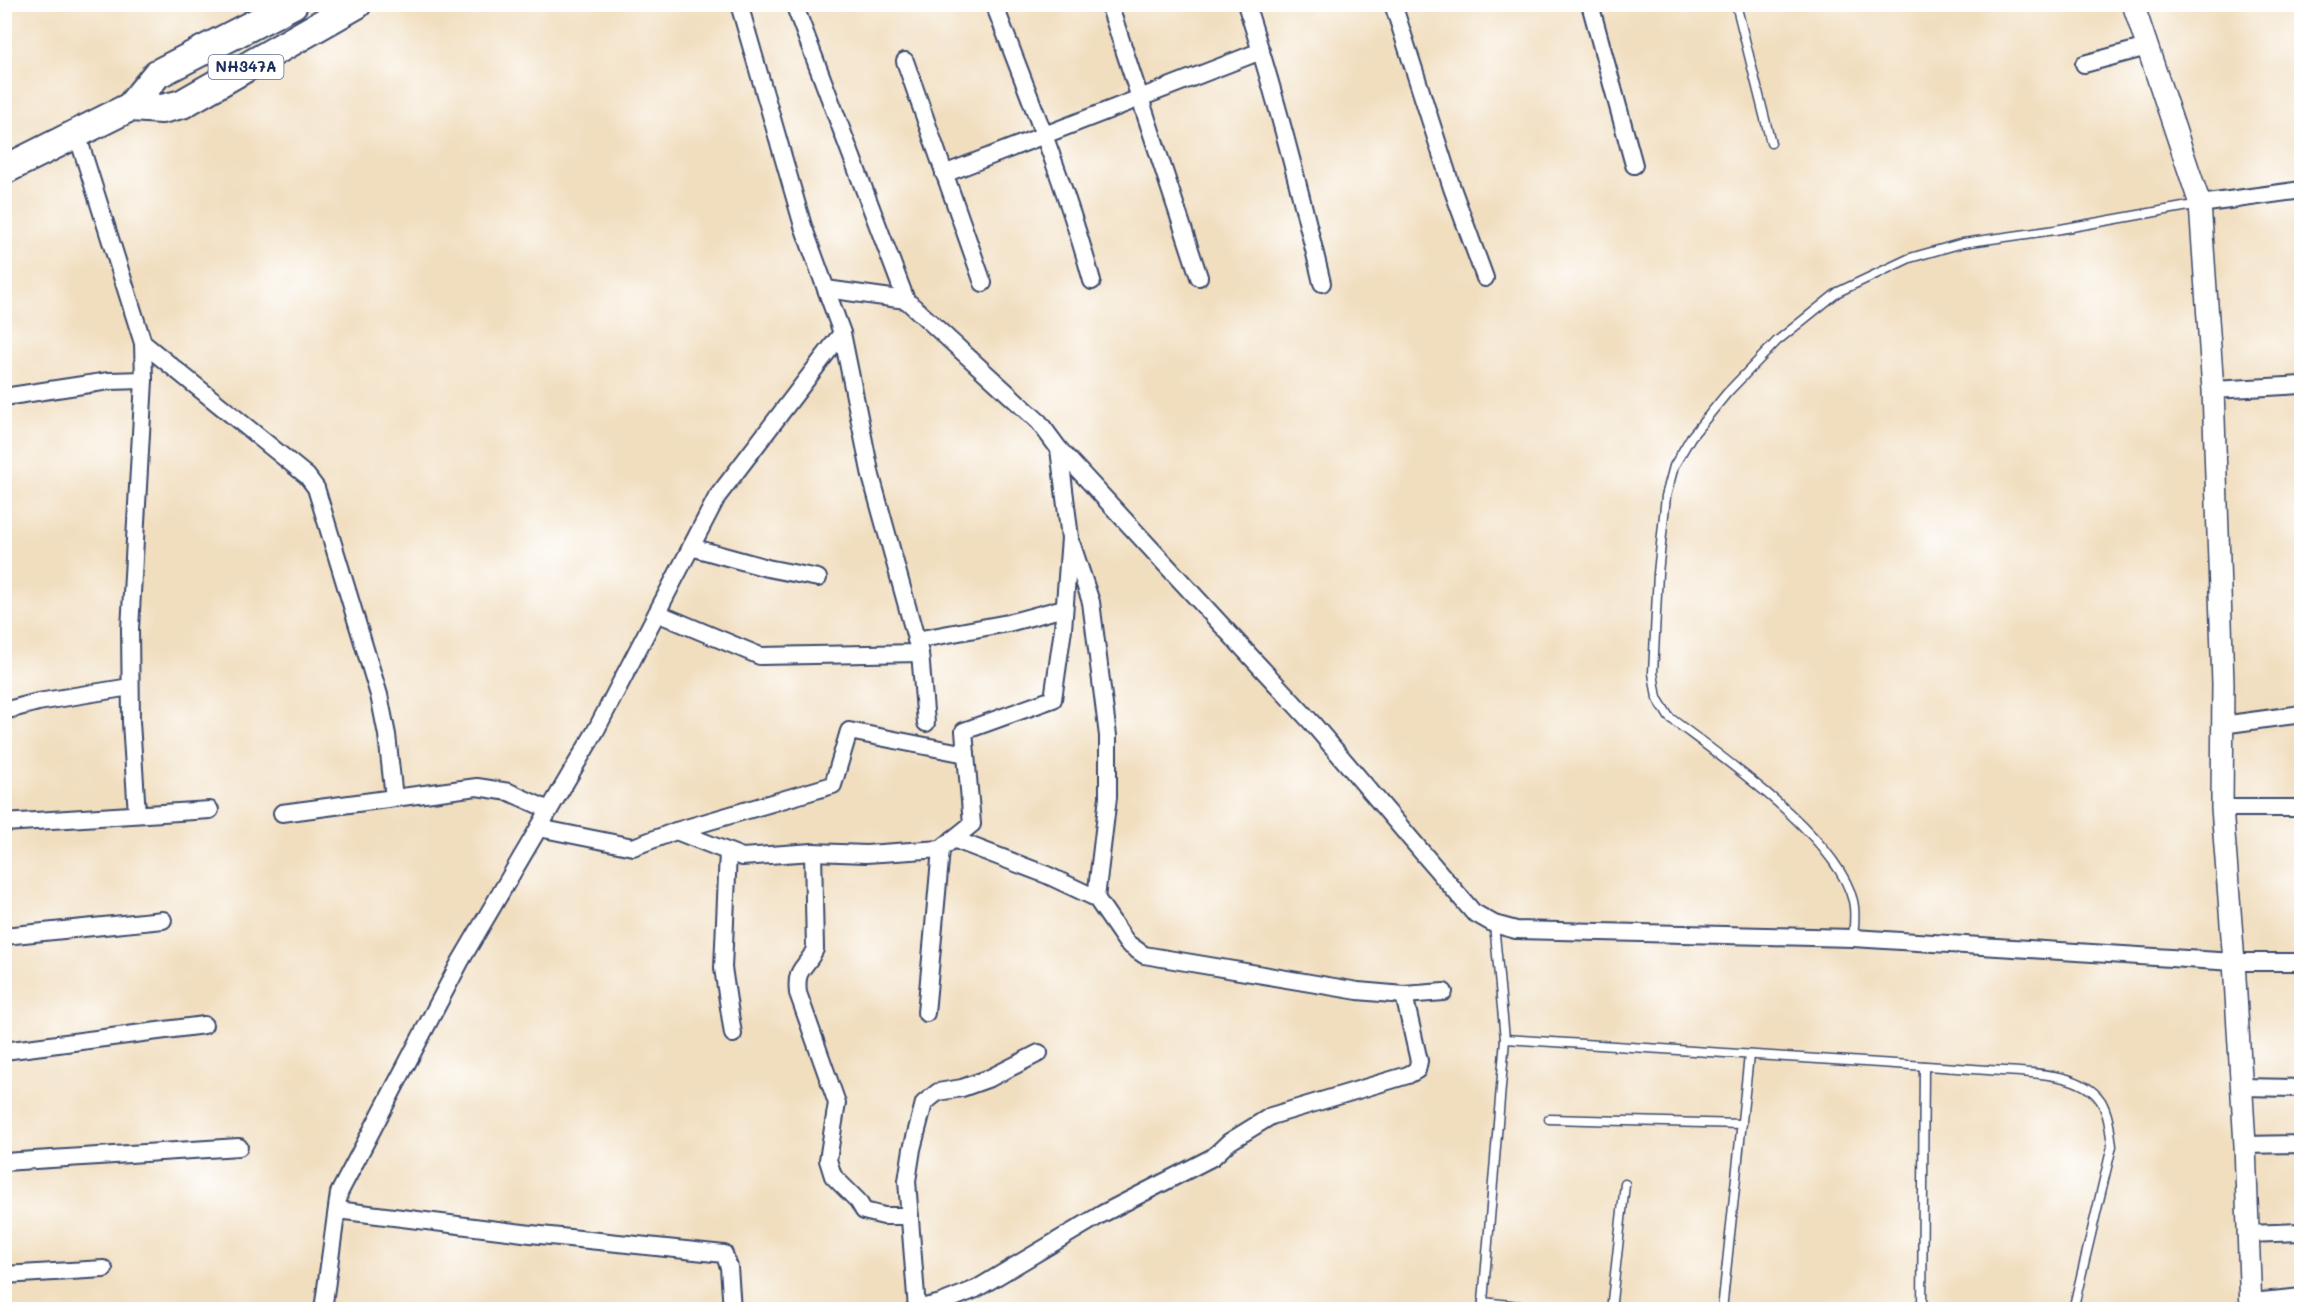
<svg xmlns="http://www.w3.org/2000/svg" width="2306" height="1314" font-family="Mali,sans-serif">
<rect width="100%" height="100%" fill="#fff"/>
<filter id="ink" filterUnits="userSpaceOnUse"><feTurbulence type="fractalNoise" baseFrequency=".0167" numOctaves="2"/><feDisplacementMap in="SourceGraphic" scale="12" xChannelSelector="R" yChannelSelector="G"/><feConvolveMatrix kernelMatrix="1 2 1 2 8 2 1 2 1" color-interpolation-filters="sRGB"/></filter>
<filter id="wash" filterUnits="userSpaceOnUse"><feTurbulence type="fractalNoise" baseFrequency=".008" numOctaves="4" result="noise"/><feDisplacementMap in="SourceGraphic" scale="24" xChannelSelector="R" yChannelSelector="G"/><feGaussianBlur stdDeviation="1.35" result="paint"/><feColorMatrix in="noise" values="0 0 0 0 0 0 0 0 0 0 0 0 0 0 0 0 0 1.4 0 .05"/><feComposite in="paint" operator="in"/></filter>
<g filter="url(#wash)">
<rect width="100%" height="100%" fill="#f1debf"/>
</g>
<g filter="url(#ink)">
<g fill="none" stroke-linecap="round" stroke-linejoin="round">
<defs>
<g id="service">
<path d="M 1736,4 L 1771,143"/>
<path d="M 1853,938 C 1854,926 1856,913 1853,901 C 1838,837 1721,757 1669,717 L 1657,698 L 1653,673 L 1658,573 L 1666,496 L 1674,466 L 1691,437 L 1727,393 L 1777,341 L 1838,292 L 1910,258 L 1963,243 L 2055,230 L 2200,204"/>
<path d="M 1505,1039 L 1988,1070 C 2021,1073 2081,1070 2101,1101 C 2109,1115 2110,1131 2112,1146 L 2073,1310"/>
<path d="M 1549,1119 L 1742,1124"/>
<path d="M 1483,1302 L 1555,1310"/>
<path d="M 1481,1310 L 1483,1302 L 1505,1039 L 1494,924"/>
<path d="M 1611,1310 L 1625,1184"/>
<path d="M 1722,1310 L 1749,1055"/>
<path d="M 1922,1310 L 1924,1066"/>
</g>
<g id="minor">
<path d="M 794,4 L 906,300"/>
<path d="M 994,4 C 1029,96 1066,186 1092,281"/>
<path d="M 1109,4 L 1199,277"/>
<path d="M 1246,4 C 1276,96 1300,190 1322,283"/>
<path d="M 1393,4 L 1452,188 L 1485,278"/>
<path d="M 1590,4 L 1634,165"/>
<path d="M 905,61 L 983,283"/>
<path d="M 2084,64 L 2147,47"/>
<path d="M 77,134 L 143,343 L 144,380 L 130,629 L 131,722 L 137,814"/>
<path d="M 944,174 L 1261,51"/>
<path d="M 2200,204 L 2302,190"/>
<path d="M 143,343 L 307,476 L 316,488 L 379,695 L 387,735 L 394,798"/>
<path d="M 2213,390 L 2302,385"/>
<path d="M 4,397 L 109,381 L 144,380"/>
<path d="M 1059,449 L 1313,724 L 1473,912 L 1494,924 L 1516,930 L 1853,938 L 2234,962 L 2302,962"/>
<path d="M 691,547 L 767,568 L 818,578"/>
<path d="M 657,613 L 760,656 L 920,653 L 871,476 L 842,333"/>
<path d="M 916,640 L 1008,623 L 1064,608"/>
<path d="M 920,653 L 926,723"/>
<path d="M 4,711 L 38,702 L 130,687"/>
<path d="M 2222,725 L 2302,714"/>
<path d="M 2222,808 L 2302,808"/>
<path d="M 282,813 L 477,787 L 509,792 L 549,810"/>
<path d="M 4,823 L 210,810"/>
<path d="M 539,828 L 633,847 L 676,831 L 742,857 L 813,852 L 866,854 L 941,849 L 972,824 L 964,731 L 1053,699 L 1063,629 L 1070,538 L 1059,449 L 1039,422 L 906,300 L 826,289"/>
<path d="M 676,831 L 833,785 L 849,731 L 966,754"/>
<path d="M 953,839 L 1047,875 L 1096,898 L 1108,797 L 1108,736 L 1091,602 L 1072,545"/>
<path d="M 728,852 L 723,968 L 733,1034"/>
<path d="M 813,852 L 815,949 C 806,970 795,966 798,993 L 837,1103 L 828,1160 L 833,1176 L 858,1201 L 864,1211 L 884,1216 L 910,1216"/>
<path d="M 1096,898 L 1127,943 L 1144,955 L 1358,991 L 1404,995 L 1444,992"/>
<path d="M 4,936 L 163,920"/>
<path d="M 926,1013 L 941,849"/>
<path d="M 4,1051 L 204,1025"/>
<path d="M 2241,1087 L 2302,1088"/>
<path d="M 2245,1145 L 2302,1144"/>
<path d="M 4,1162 L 239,1147"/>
<path d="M 337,1210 L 531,1234 L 724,1254 L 729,1267 L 732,1310"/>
<path d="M 2248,1234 L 2302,1232"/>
<path d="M 4,1275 L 104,1269"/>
<path d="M 2251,1302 L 2302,1297"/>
<path d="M 917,1309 L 907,1181 L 912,1149 L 924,1103 L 938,1092 L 962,1088 L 990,1078 L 1039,1053"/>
<path d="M 323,1310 L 339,1193 L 460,962 L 595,732 L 717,497 L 842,333 L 803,226 L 739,4"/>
<path d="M 913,1310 L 941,1303 L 976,1289 L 1102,1214 L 1213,1157 L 1229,1142 L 1271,1116 L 1408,1075 L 1417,1070 L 1419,1061 L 1404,995"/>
</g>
<path id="tertiary" d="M 2133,4 L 2200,204 L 2213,390 L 2219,561 L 2223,684 L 2222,808 L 2234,962 L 2245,1145 L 2251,1310"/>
<g id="trunk">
<path d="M 130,107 L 162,109 L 182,104 L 357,4"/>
<path d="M 4,170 L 130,107 L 157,74 L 293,4"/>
</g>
</defs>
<!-- service casing -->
<use href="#service" stroke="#3b496d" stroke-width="11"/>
<!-- minor casing -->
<use href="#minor" stroke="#3b496d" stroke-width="20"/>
<!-- tertiary casing -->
<use href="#tertiary" stroke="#3b496d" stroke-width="24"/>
<!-- trunk casing -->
<use href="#trunk" stroke="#3b496d" stroke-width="32"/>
<!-- service -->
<use href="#service" stroke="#fff" stroke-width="8"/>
<!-- minor -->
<use href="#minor" stroke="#fff" stroke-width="16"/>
<!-- tertiary -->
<use href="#tertiary" stroke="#fff" stroke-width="21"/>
<!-- trunk -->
<use href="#trunk" stroke="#fff" stroke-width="28"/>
</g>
</g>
<g text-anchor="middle" stroke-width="4.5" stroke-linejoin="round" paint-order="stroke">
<!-- shield labels -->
<rect fill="#fff" stroke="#5f6d8e" stroke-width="1.5" x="208.5" y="55" width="75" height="24" rx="4.5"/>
<g font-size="15" font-weight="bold" fill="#1b2f5e">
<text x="246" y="72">NH347A</text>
</g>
</g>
<!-- margin -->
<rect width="2306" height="1314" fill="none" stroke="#fff" stroke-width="24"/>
</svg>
